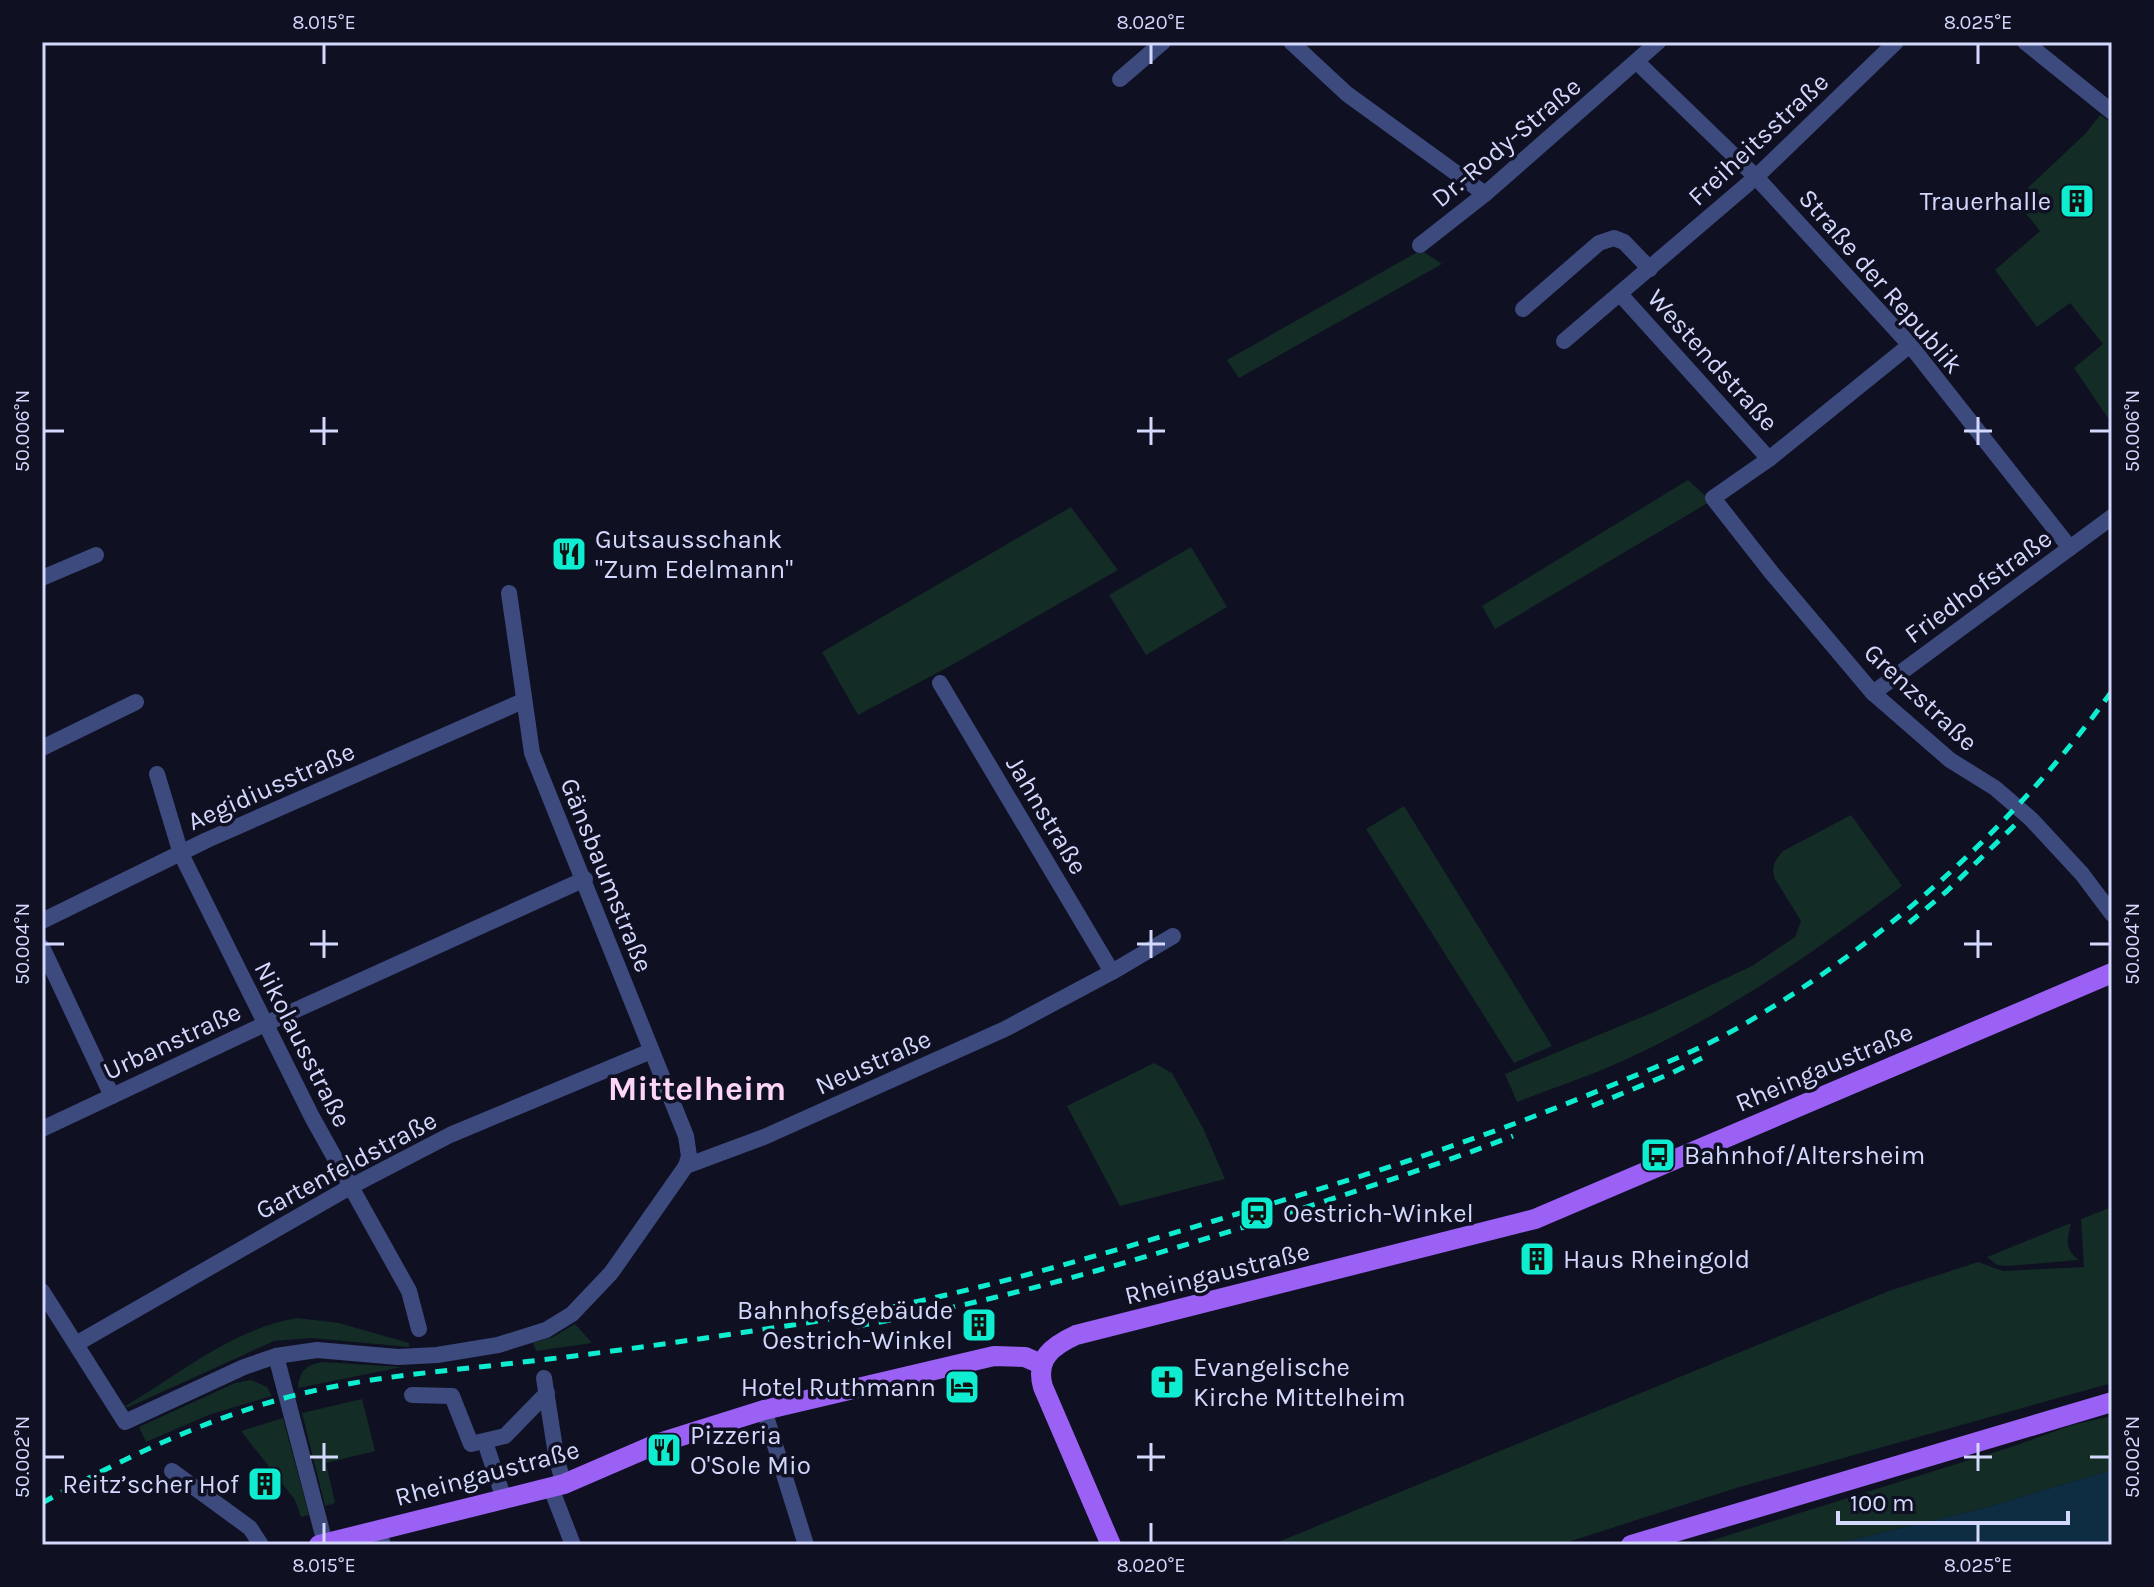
<svg xmlns="http://www.w3.org/2000/svg" width="2154" height="1587" font-family="Karla,sans-serif">
<rect width="100%" height="100%" fill="#0f1022"/>
<!-- green -->
<g fill="#132c25">
<path d="M 2100,115 L 2112,123 L 2112,424 L 2074,368 L 2103,344 L 2070,303 L 2037,327 L 1995,270 L 2040,231 L 2015,200 L 2086,133 Z"/>
<path d="M 1421,250 L 1442,264 L 1239,378 L 1227,360 Z"/>
<path d="M 1688,480 L 1711,501 L 1495,629 L 1482,606 Z"/>
<path d="M 1071,507 L 1118,570 L 950,666 L 858,715 L 822,652 Z"/>
<path d="M 1191,547 L 1227,607 L 1146,655 L 1109,595 Z"/>
<path d="M 1404,806 L 1552,1046 L 1514,1063 L 1366,829 Z"/>
<path d="M 1851,815 L 1902,886 C 1816,951 1729,1012 1631,1057 C 1594,1075 1555,1087 1517,1102 L 1505,1074 L 1654,1012 L 1752,966 L 1795,937 L 1801,921 L 1775,879 C 1771,867 1774,861 1783,851 Z"/>
<path d="M 1154,1063 L 1172,1073 L 1203,1128 L 1225,1179 L 1120,1206 L 1067,1106 Z"/>
<path d="M 2112,1207 L 2112,1383 L 1736,1488 L 1559,1545 L 1271,1545 L 1889,1291 L 1978,1262 L 2003,1271 L 2084,1267 L 2081,1219 Z"/>
<path d="M 2071,1223 C 2067,1240 2064,1249 2079,1260 L 2008,1266 L 1997,1265 L 1987,1257 Z"/>
<path d="M 297,1318 L 339,1323 L 409,1343 L 409,1347 L 312,1338 L 274,1341 L 129,1407 L 124,1407 C 179,1374 233,1329 297,1318 Z"/>
<path d="M 575,1324 L 592,1343 L 536,1351 L 533,1343 L 553,1337 Z"/>
<path d="M 323,1362 L 402,1367 L 298,1388 C 299,1371 307,1364 323,1362 Z"/>
<path d="M 251,1380 L 267,1387 L 272,1396 L 211,1414 L 146,1442 L 139,1427 L 235,1383 Z"/>
<path d="M 362,1399 L 375,1451 L 326,1463 L 335,1503 L 325,1506 L 302,1413 Z"/>
<path d="M 2112,1416 L 2112,1470 L 1981,1509 L 1830,1545 L 1697,1545 L 2014,1446 L 2072,1425 Z"/>
<path d="M 283,1418 L 309,1515 L 301,1517 L 295,1500 L 241,1431 Z"/>
</g>
<!-- water -->
<path fill="#0f2d42" d="M 2112,1470 L 2112,1545 L 1830,1545 L 1981,1509 Z"/>
<g fill="none" stroke-linecap="round" stroke-linejoin="round">
<!-- minor -->
<g stroke="#3d4a7e" stroke-width="16">
<path d="M 1291,42 L 1347,94 L 1485,194"/>
<path d="M 2025,42 L 2112,112"/>
<path d="M 1637,62 L 1756,177 L 1910,345 L 2070,548"/>
<path d="M 1120,79 L 1163,42"/>
<path d="M 1420,245 L 1485,194 L 1658,42"/>
<path d="M 1620,294 L 1769,459"/>
<path d="M 1523,309 L 1599,243 L 1614,238 L 1624,242 L 1650,269"/>
<path d="M 1564,341 L 1756,177 L 1896,42"/>
<path d="M 1910,345 L 1769,459 L 1713,498 L 1771,572 L 1873,693 L 1950,760 L 1995,788 L 2031,819 L 2082,874 L 2112,914"/>
<path d="M 42,578 L 96,555"/>
<path d="M 509,593 L 532,753 L 686,1136 L 689,1156 L 686,1166"/>
<path d="M 940,683 L 1112,972"/>
<path d="M 1873,693 L 2112,517"/>
<path d="M 42,748 L 136,702"/>
<path d="M 157,774 L 181,854 L 312,1117 L 409,1291 L 419,1329"/>
<path d="M 42,921 L 207,840 L 523,701"/>
<path d="M 42,947 L 112,1096"/>
<path d="M 42,1129 L 265,1024 L 585,879"/>
<path d="M 42,1291 L 125,1422 L 244,1367 L 276,1356 L 317,1350 L 398,1357 L 437,1355 L 498,1345 L 546,1330 L 572,1314 L 611,1273 L 686,1166 L 764,1137 L 1005,1029 L 1112,972 L 1173,936"/>
<path d="M 76,1344 L 350,1187 L 450,1135 L 651,1051"/>
<path d="M 276,1356 L 325,1543"/>
<path d="M 544,1378 L 557,1461 L 564,1484"/>
<path d="M 412,1395 L 452,1396 L 471,1444 L 505,1436 L 547,1393"/>
<path d="M 764,1410 L 806,1545"/>
<path d="M 485,1442 L 504,1499"/>
<path d="M 172,1471 L 250,1528 L 261,1545"/>
<path d="M 551,1488 L 573,1545"/>
<path d="M 378,1529 L 383,1545"/>
</g>
<!-- major -->
<g stroke="#9b61f5" stroke-width="20">
<path d="M 319,1545 L 564,1484 L 659,1443 L 764,1410 L 994,1356 L 1025,1357 L 1041,1364"/>
<path d="M 1111,1545 L 1043,1387 C 1035,1359 1052,1346 1076,1335 L 1535,1219 L 2112,973"/>
<path d="M 1631,1545 L 2112,1402"/>
</g>
<!-- rail -->
<g stroke="#0eedcf" stroke-width="5" stroke-dasharray="12 10" stroke-linecap="butt">
<path d="M 1909,923 L 1947,891 L 2015,825"/>
<path d="M 1592,1106 L 1672,1073 L 1702,1058"/>
<path d="M 857,1326 C 988,1304 1117,1266 1244,1227 C 1334,1198 1425,1170 1513,1136"/>
<path d="M 42,1503 C 113,1464 184,1429 261,1405 C 348,1377 442,1372 532,1361 C 619,1351 706,1338 793,1325 C 944,1302 1091,1258 1237,1214 C 1361,1177 1486,1138 1605,1088 C 1651,1069 1698,1051 1741,1026 C 1884,943 2015,826 2112,691"/>
</g>
</g>
<!-- ticks -->
<path fill="none" stroke="#d3d8fc" stroke-width="3" d="M 324,44 L 324,64M 1151,44 L 1151,64M 1978,44 L 1978,64M 324,417 L 324,445M 1151,417 L 1151,445M 1978,417 L 1978,445M 44,431 L 64,431M 310,431 L 338,431M 1137,431 L 1165,431M 1964,431 L 1992,431M 2090,431 L 2110,431M 324,930 L 324,958M 1151,930 L 1151,958M 1978,930 L 1978,958M 44,944 L 64,944M 310,944 L 338,944M 1137,944 L 1165,944M 1964,944 L 1992,944M 2090,944 L 2110,944M 324,1443 L 324,1471M 1151,1443 L 1151,1471M 1978,1443 L 1978,1471M 44,1457 L 64,1457M 310,1457 L 338,1457M 1137,1457 L 1165,1457M 1964,1457 L 1992,1457M 2090,1457 L 2110,1457M 324,1523 L 324,1543M 1151,1523 L 1151,1543M 1978,1523 L 1978,1543"/>
<!-- icons -->
<defs>
<symbol id="building-square" viewBox="-11 -11 22 22"><rect x="-9" y="-9" width="18" height="18" rx="4" fill="#0eedcf" stroke="#0f1022"/><path d="M-4-6H4V6H1V3H-1V6H-4ZM-2.5-4.3h1.7v1.8h-1.7ZM.8-4.3h1.7v1.8H.8ZM-2.5-1h1.7V.8h-1.7ZM.8-1h1.7V.8H.8Z" fill="#111"/></symbol>
<symbol id="restaurant-square" viewBox="-11 -11 22 22"><rect x="-9" y="-9" width="18" height="18" rx="4" fill="#0eedcf" stroke="#0f1022"/><path d="M-5-6h1v4h1v-4h1v4h1v-4h1v5L-1.5 .5V6h-2V.5L-5-1ZM5-6V6H3V1.5H1.5Q1.5-4 5-6Z" fill="#111"/></symbol>
<symbol id="bus-square" viewBox="-11 -11 22 22"><rect x="-9" y="-9" width="18" height="18" rx="4" fill="#0eedcf" stroke="#0f1022"/><path d="M-5-6H5V4H4V6H2V4H-2V6H-4V4H-5ZM-3.5-4V0h7V-4ZM-3.5 1.2v1.5H-2V1.2ZM2 1.2v1.5H3.5V1.2Z" fill="#111"/></symbol>
<symbol id="station-square" viewBox="-11 -11 22 22"><rect x="-9" y="-9" width="18" height="18" rx="4" fill="#0eedcf" stroke="#0f1022"/><path d="M-3-6H3Q5-6 5-4V2Q5 4 3 4L4.5 6H3L1.5 4h-3L-3 6H-4.5L-3 4Q-5 4-5 2V-4Q-5-6-3-6ZM-3.5-4v3h7v-3ZM-3.5 1v1.5H-2V1ZM2 1v1.5H3.5V1Z" fill="#111"/></symbol>
<symbol id="church-square" viewBox="-11 -11 22 22"><rect x="-9" y="-9" width="18" height="18" rx="4" fill="#0eedcf" stroke="#0f1022"/><path d="M-1.2-6h2.4v3.5h3.3v2.4h-3.3V6h-2.4V-.1h-3.3v-2.4h3.3Z" fill="#111"/></symbol>
<symbol id="hotel-square" viewBox="-11 -11 22 22"><rect x="-9" y="-9" width="18" height="18" rx="4" fill="#0eedcf" stroke="#0f1022"/><path d="M-6-4.5h1.5V1H6V5H4.5V3h-9V5H-6ZM-4 0a1.8 1.8 0 1 1 3.6 0ZM.5 0V-2.5h3Q6-2.5 6 0Z" fill="#111"/></symbol>
</defs>
<g fill-rule="evenodd">
<use href="#building-square" x="2057" y="181" width="40" height="40"/>
<use href="#restaurant-square" x="549" y="534" width="40" height="40"/>
<use href="#bus-square" x="1638" y="1135" width="40" height="40"/>
<use href="#station-square" x="1237" y="1193" width="40" height="40"/>
<use href="#building-square" x="1517" y="1239" width="40" height="40"/>
<use href="#building-square" x="959" y="1305" width="40" height="40"/>
<use href="#church-square" x="1147" y="1362" width="40" height="40"/>
<use href="#hotel-square" x="942" y="1367" width="40" height="40"/>
<use href="#restaurant-square" x="644" y="1430" width="40" height="40"/>
<use href="#building-square" x="245" y="1464" width="40" height="40"/>
</g>
<g text-anchor="middle" stroke-width="7" stroke-linejoin="round" paint-order="stroke">
<!-- street labels -->
<g font-size="26" fill="#d3d8fc" stroke="#0f1022">
<text transform="translate(1758 139) rotate(-43)" y="9">Freiheitsstraße</text>
<text transform="translate(1506 142) rotate(-40)" y="9">Dr.-Rody-Straße</text>
<text transform="translate(1881 281) rotate(49)" y="9">Straße der Republik</text>
<text transform="translate(1713 360) rotate(48)" y="9">Westendstraße</text>
<text transform="translate(1978 586) rotate(-36)" y="9">Friedhofstraße</text>
<text transform="translate(1921 697) rotate(43)" y="9">Grenzstraße</text>
<text transform="translate(271 786) rotate(-24)" y="9">Aegidiusstraße</text>
<text transform="translate(1047 815) rotate(59)" y="9">Jahnstraße</text>
<text transform="translate(607 875) rotate(68)" y="9">Gänsbaumstraße</text>
<text transform="translate(172 1041) rotate(-25)" y="9">Urbanstraße</text>
<text transform="translate(303 1044) rotate(63)" y="9">Nikolausstraße</text>
<text transform="translate(873 1062) rotate(-24)" y="9">Neustraße</text>
<text transform="translate(1824 1067) rotate(-23)" y="9">Rheingaustraße</text>
<text transform="translate(346 1165) rotate(-28)" y="9">Gartenfeldstraße</text>
<text transform="translate(1217 1273) rotate(-14)" y="9">Rheingaustraße</text>
<text transform="translate(487 1473) rotate(-15)" y="9">Rheingaustraße</text>
</g>
<!-- poi labels -->
<g font-size="26" fill="#d3d8fc" stroke="#0f1022" text-anchor="start">
<text x="2051" y="210" text-anchor="end">Trauerhalle</text>
<text x="595" y="548">Gutsausschank<tspan x="595" dy="30">"Zum Edelmann"</tspan></text>
<text x="1684" y="1164">Bahnhof/Altersheim</text>
<text x="1283" y="1222">Oestrich-Winkel</text>
<text x="1563" y="1268">Haus Rheingold</text>
<text x="953" y="1319" text-anchor="end">Bahnhofsgebäude<tspan x="953" dy="30">Oestrich-Winkel</tspan></text>
<text x="1193" y="1376">Evangelische<tspan x="1193" dy="30">Kirche Mittelheim</tspan></text>
<text x="936" y="1396" text-anchor="end">Hotel Ruthmann</text>
<text x="690" y="1444">Pizzeria<tspan x="690" dy="30">O'Sole Mio</tspan></text>
<text x="239" y="1493" text-anchor="end">Reitz’scher Hof</text>
</g>
<!-- district labels -->
<g font-size="34" font-weight="bold" fill="#fcd5f7" stroke="#0f1022">
<text x="697" y="1100">Mittelheim</text>
</g>
</g>
<!-- border -->
<rect width="2154" height="1587" fill="none" stroke="#0f1022" stroke-width="88"/>
<!-- scale -->
<path d="M1838 1511v12h230v-12" fill="none" stroke="#d3d8fc" stroke-width="4"/>
<text x="1850" y="1511" font-size="24" fill="#d3d8fc" stroke="#0f1022" stroke-width="6" paint-order="stroke">100 m</text>
<rect x="44" y="44" width="2066" height="1499" fill="none" stroke="#d3d8fc" stroke-width="3"/>
<g font-size="20" text-anchor="middle" fill="#d3d8fc">
<text x="324" y="29">8.015°E</text>
<text x="1151" y="29">8.020°E</text>
<text x="1978" y="29">8.025°E</text>
<text transform="translate(22 431) rotate(-90)" y="7">50.006°N</text>
<text transform="translate(2132 431) rotate(-90)" y="7">50.006°N</text>
<text transform="translate(22 944) rotate(-90)" y="7">50.004°N</text>
<text transform="translate(2132 944) rotate(-90)" y="7">50.004°N</text>
<text transform="translate(22 1457) rotate(-90)" y="7">50.002°N</text>
<text transform="translate(2132 1457) rotate(-90)" y="7">50.002°N</text>
<text x="324" y="1572">8.015°E</text>
<text x="1151" y="1572">8.020°E</text>
<text x="1978" y="1572">8.025°E</text>
</g>
</svg>
